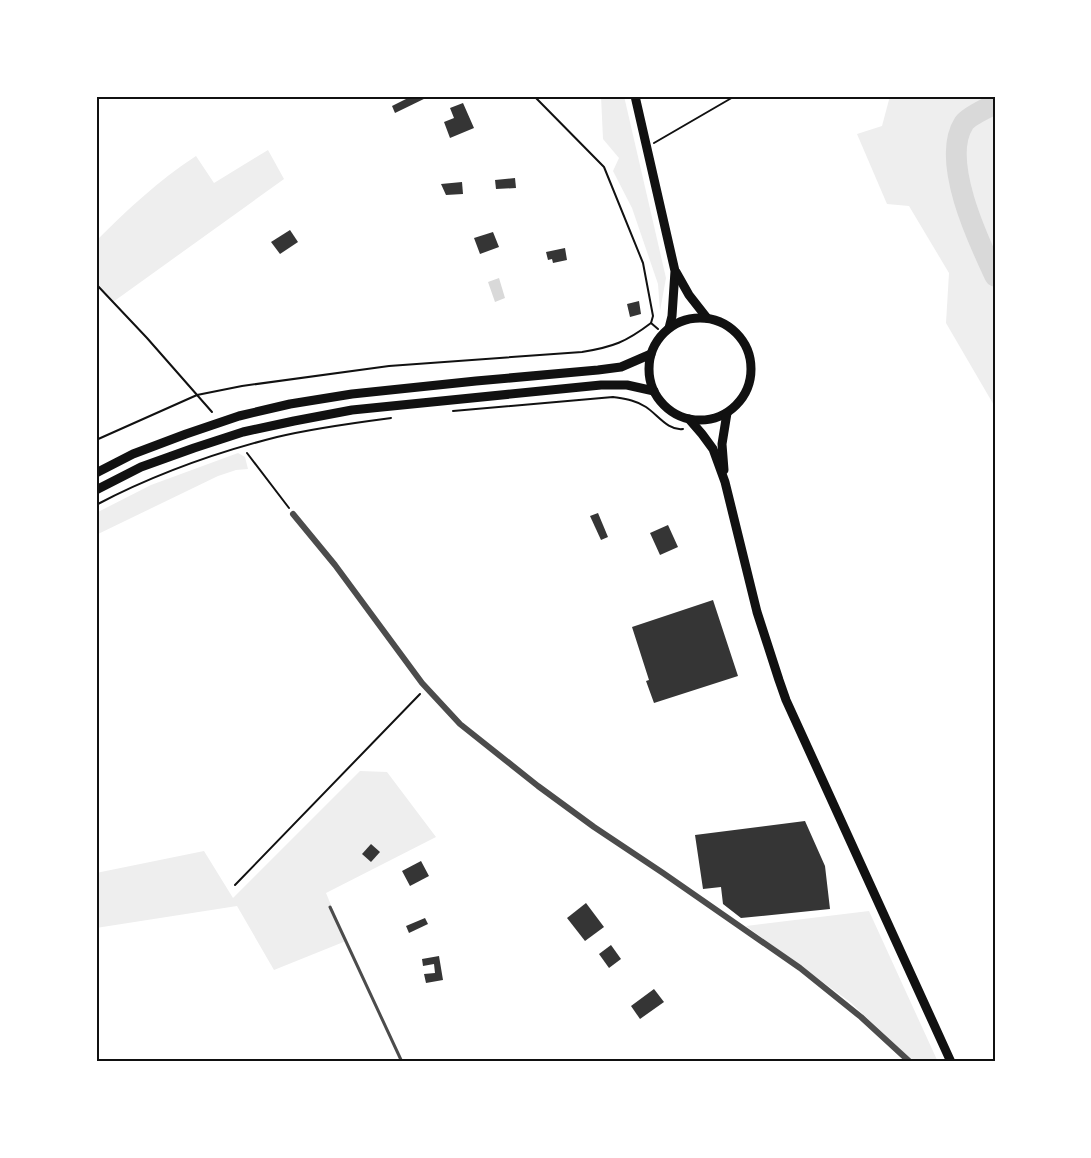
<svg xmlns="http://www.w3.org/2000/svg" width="1091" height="1158" font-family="'Playfair Display',serif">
<rect width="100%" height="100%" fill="#fff"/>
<!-- green -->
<g fill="#eee">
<path d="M 601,96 L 624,96 L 666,278 L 660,311 L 658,284 L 632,208 L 613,171 L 619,158 L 603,139 Z"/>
<path d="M 890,96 L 995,96 L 995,407 L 946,323 L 949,273 L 909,206 L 887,204 L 857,134 L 882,126 Z"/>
<path d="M 268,150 L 284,179 L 113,302 L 96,284 L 96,241 C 127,210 159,180 196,156 L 214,183 Z"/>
<path d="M 238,453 L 245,457 L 248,469 L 236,470 L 218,476 L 96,535 L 96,513 L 151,485 Z"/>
<path d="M 360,771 L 387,772 L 436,837 L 326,893 L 346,941 L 274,970 L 237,906 L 96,928 L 96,873 L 204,851 L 233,898 Z"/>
<path d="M 869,911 L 938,1062 L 914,1062 L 850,1002 L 746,926 Z"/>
</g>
<!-- water -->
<path fill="#d9d9d9" d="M 499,278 L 505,298 L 495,302 L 488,282 Z"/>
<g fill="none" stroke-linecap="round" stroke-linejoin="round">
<!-- river -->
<path stroke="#d9d9d9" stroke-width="21" d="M 995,104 C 987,108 969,116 964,123 C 940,160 978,240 995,276"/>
</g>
<!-- building -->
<g fill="#353535">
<path d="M 412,96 L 430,96 L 395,113 L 392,106 Z"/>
<path d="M 463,103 L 474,128 L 450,138 L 444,122 L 454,118 L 450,108 Z"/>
<path d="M 515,178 L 516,188 L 496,189 L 495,180 Z"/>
<path d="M 462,182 L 463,194 L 446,195 L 441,184 Z"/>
<path d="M 290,230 L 298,242 L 280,254 L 271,242 Z"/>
<path d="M 493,232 L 499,247 L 480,254 L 474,238 Z"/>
<path d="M 565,248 L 567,260 L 553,263 L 552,259 L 548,260 L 546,252 Z"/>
<path d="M 639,301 L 641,314 L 630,317 L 627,304 Z"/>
<path d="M 598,513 L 608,537 L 601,540 L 590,516 Z"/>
<path d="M 668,525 L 678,547 L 660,555 L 650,533 Z"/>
<path d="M 713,600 L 738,676 L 654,703 L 646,681 L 649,680 L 632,627 Z"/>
<path d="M 805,821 L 825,866 L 830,909 L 741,918 L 723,904 L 721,887 L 703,889 L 695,835 Z"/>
<path d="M 371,844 L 380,852 L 371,862 L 362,854 Z"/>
<path d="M 421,861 L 429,876 L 410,886 L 402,871 Z"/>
<path d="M 586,903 L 604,927 L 585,941 L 567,918 Z"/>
<path d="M 425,918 L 428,924 L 409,933 L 406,926 Z"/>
<path d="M 611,945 L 621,959 L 609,968 L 599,954 Z"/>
<path d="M 439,956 L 443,980 L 426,983 L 424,974 L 435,973 L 434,964 L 423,966 L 422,959 Z"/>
<path d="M 654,989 L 664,1002 L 640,1019 L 631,1006 Z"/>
</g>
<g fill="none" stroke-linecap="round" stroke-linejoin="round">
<!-- path -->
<g stroke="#111" stroke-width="2">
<path d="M 534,96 L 604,167 L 643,263 L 653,316 L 651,323 L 658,329"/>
<path d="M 654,143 L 735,96"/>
<path d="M 96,284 L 147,338 L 212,412"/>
<path d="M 453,411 L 613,397 C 625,399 635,400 646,407 C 658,415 668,431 683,429"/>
<path d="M 96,440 L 197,395 L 242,386 L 389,366 L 582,352 C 613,347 626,342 651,323"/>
<path d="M 247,453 L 289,508"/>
<path d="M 96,505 C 153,475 214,453 277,437 C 314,428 353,423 391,418"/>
<path d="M 235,885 L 420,694"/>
</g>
<!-- service -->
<path stroke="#4c4c4c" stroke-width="3" d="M 330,907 L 402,1062"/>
<!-- minor -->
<path stroke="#4c4c4c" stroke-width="6" d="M 293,514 L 335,565 L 422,683 L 460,724 L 538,786 L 594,827 L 663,873 L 800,968 L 861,1017 L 910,1062"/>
<!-- secondary -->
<g stroke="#111" stroke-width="9">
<path d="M 635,96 L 675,271 L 672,316 L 669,328"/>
<path d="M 676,272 L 689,295 L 707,318"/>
<circle cx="700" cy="369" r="51"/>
<path d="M 689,419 L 702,434 L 713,449 L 725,482 L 757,612 L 779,680 L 786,700 L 951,1062"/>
<path d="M 724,470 L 722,444 L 727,413"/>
<path d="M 96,473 L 133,454 L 186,434 L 239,416 L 290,404 L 352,394 L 476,381 L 598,370 L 621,367 L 651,354"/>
<path d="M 96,490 L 141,467 L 194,448 L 243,432 L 294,421 L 352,410 L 601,385 L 627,385 L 654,391"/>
</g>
</g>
<!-- border -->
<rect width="1091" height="1158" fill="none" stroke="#ffffff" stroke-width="195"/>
<rect x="98" y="98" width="896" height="962" fill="none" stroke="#111" stroke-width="2"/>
</svg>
